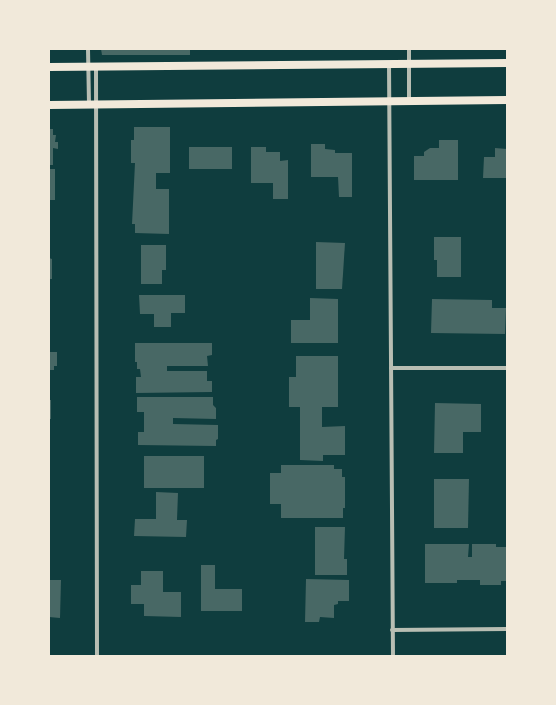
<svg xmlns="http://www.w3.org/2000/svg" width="556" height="705" font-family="'IBM Plex Serif',serif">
<rect width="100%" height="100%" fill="#0f3d3e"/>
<!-- building -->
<g fill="#486865">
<path d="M 101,49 L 190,49 L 190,55 L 102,55 Z"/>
<path d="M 134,127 L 170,127 L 170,173 L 156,173 L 156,189 L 169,189 L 169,234 L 135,233 L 135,224 L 132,224 L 135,163 L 131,163 L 131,140 L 134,140 Z"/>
<path d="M 49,129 L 53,129 L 53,135 L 56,135 L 55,142 L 58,142 L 58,149 L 53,148 L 53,165 L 49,165 Z"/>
<path d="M 439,140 L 458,140 L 458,180 L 414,180 L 414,156 L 424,156 L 424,152 L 430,148 L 439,148 Z"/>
<path d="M 311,144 L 325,144 L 325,149 L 335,150 L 335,153 L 352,153 L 352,197 L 339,197 L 338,177 L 311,177 Z"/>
<rect x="189" y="147" width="43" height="22"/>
<path d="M 251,147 L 266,147 L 266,152 L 280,152 L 280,161 L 288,160 L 288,199 L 273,199 L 273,183 L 251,183 Z"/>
<path d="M 495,148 L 507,149 L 507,178 L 483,178 L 484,157 L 495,157 Z"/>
<rect x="49" y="169" width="6" height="31"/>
<path d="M 434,237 L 461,237 L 461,277 L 437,277 L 437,260 L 434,260 Z"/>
<path d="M 316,242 L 345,243 L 342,289 L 316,289 Z"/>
<path d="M 141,245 L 166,245 L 166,270 L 162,270 L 162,284 L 141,284 Z"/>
<path d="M 49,258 L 52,259 L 52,279 L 49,279 Z"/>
<path d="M 139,295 L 185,295 L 185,313 L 171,313 L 171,327 L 154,327 L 154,314 L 140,314 Z"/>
<path d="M 310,298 L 338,299 L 338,343 L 291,343 L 291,320 L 310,320 Z"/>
<path d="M 432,299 L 492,300 L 492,308 L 506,308 L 505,334 L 431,333 Z"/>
<path d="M 135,343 L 212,343 L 212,355 L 207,356 L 208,366 L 167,366 L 167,371 L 207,371 L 207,381 L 212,381 L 212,392 L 136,393 L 136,377 L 141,377 L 140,369 L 137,369 L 137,362 L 135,362 Z"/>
<path d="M 49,352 L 57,352 L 57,366 L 54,366 L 54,370 L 49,370 Z"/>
<path d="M 296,356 L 338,356 L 338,407 L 322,407 L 322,427 L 345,426 L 345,455 L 323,455 L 323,461 L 300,460 L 300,407 L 289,407 L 289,377 L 296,377 Z"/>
<path d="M 137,397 L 213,397 L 213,405 L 216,408 L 216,419 L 173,418 L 173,424 L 218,425 L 218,439 L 216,440 L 216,446 L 138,445 L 138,432 L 144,432 L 144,412 L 137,412 Z"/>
<rect x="49" y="400" width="2" height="19"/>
<path d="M 435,403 L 481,404 L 481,432 L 463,432 L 463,453 L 434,453 Z"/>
<rect x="144" y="456" width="60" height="32"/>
<path d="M 281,465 L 334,465 L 334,469 L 342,469 L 342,477 L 345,477 L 345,508 L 343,508 L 343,518 L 281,518 L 281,504 L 270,504 L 270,473 L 281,473 Z"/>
<path d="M 434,479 L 469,479 L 468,528 L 434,528 Z"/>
<path d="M 156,492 L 178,493 L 177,520 L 187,520 L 186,537 L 134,536 L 135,519 L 156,519 Z"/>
<path d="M 315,527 L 345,527 L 344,559 L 347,559 L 347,575 L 315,575 Z"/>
<path d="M 425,544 L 469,544 L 468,557 L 472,557 L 472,544 L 496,544 L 496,547 L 507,547 L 507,581 L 501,581 L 501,585 L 480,585 L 480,580 L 457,580 L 457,583 L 425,583 Z"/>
<path d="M 201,565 L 215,565 L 215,589 L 242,589 L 242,611 L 201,611 Z"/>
<path d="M 141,571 L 163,571 L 163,592 L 181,592 L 181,617 L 144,616 L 144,604 L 131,604 L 131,585 L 141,585 Z"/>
<path d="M 306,579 L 349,580 L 349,601 L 338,601 L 338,604 L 334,605 L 334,618 L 320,617 L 319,622 L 305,622 Z"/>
<path d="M 49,580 L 61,580 L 60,618 L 49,617 Z"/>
</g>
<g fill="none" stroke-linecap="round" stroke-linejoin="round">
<!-- minor -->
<g stroke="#b8beb3" stroke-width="4">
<path d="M 88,49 L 89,104"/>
<path d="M 409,49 L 409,101"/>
<path d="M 389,64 L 393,656"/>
<path d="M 96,66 L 97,656"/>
<path d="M 391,368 L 507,368"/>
<path d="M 392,630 L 507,629"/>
</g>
<!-- secondary -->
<g stroke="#f1e9da" stroke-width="8">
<path d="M 49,67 L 507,63"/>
<path d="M 49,105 L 507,100"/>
</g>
</g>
<!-- border -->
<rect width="556" height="705" fill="none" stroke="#f1e9da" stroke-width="100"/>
</svg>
